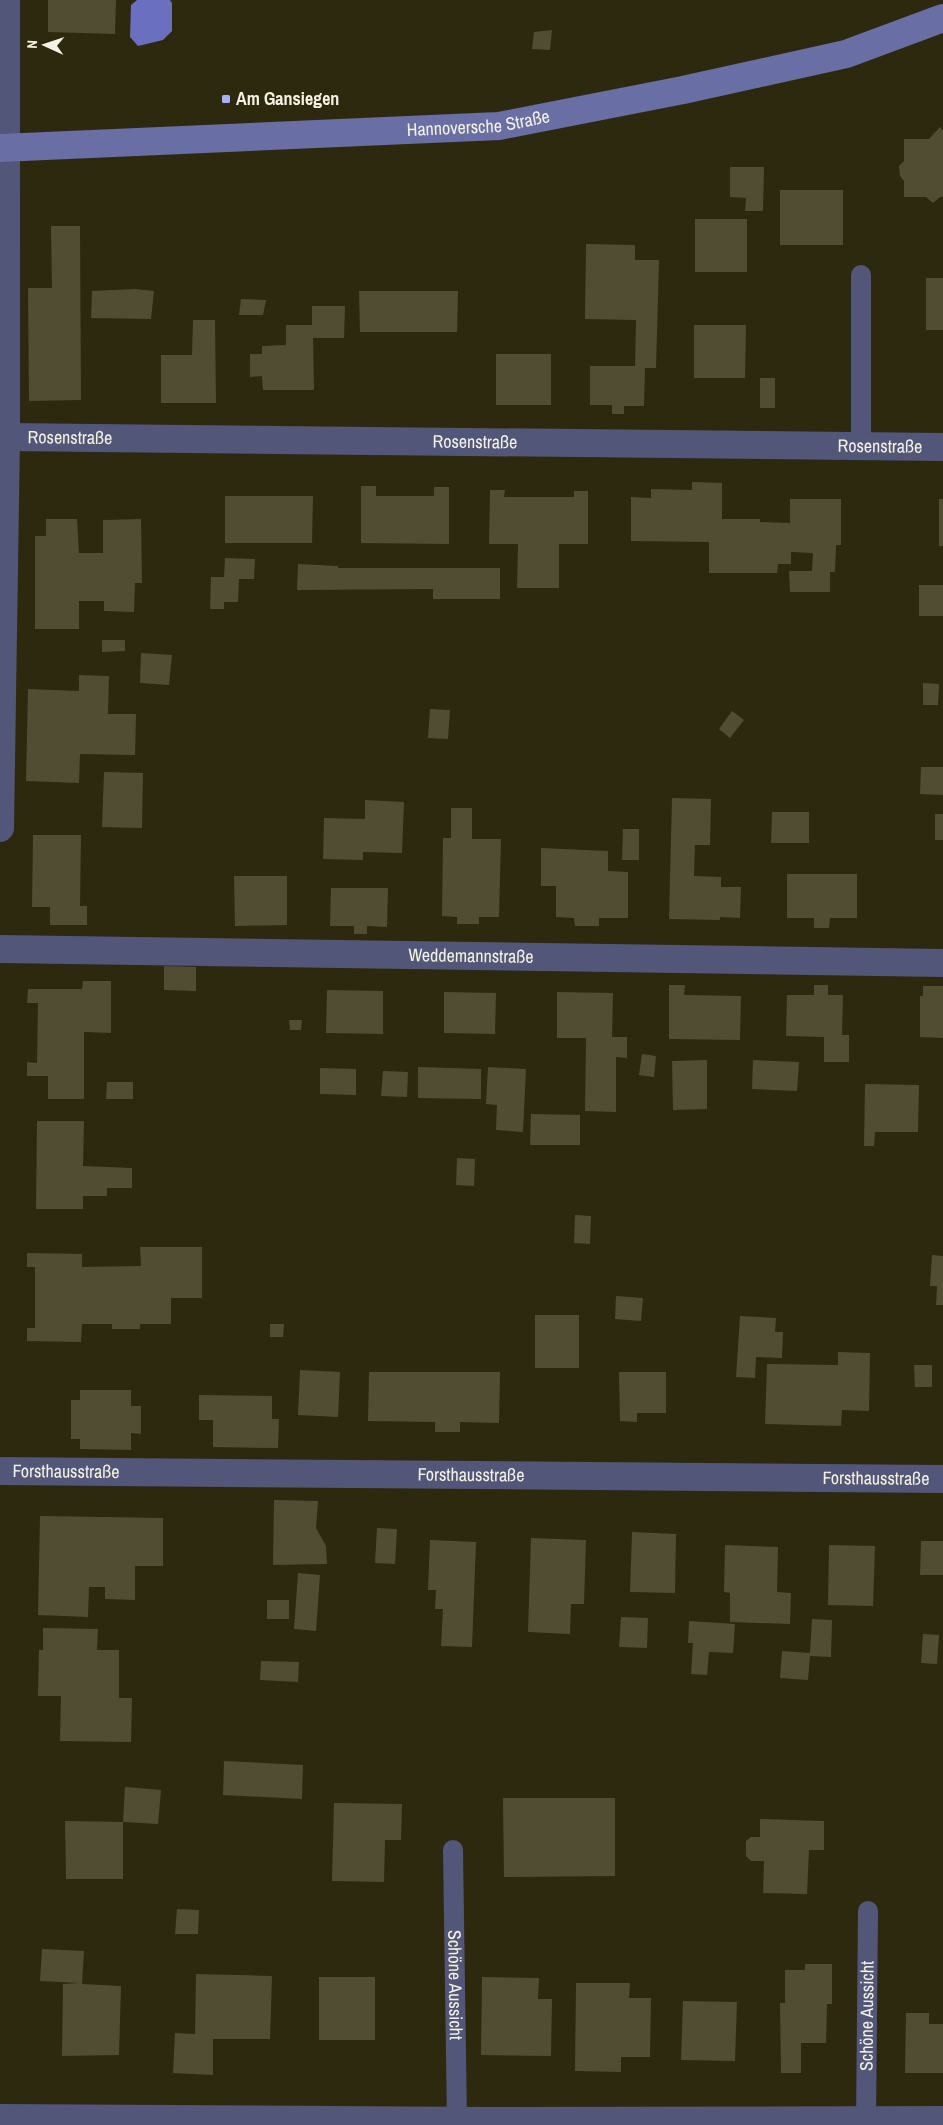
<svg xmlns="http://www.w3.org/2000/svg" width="943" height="2125" font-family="'Archivo Narrow',sans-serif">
<rect width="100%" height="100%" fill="#2d290f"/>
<!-- water -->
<path fill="#6a6fbf" d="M 137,0 L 170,0 L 172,3 L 172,31 L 163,40 L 138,46 L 130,37 L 131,5 Z"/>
<!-- building -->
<g fill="#514d32">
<path d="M 48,0 L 116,0 L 115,34 L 48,32 Z"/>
<path d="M 552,30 L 550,50 L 532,49 L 534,32 Z"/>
<path d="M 940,127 L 943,131 L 943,197 L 940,197 L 933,203 L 926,197 L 904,197 L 904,181 L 900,176 L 899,166 L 904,161 L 904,139 L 929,139 Z"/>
<path d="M 730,167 L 764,167 L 763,211 L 745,211 L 746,198 L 730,197 Z"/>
<rect x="780" y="190" width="63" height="55"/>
<rect x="695" y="219" width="52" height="53"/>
<path d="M 51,226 L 80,226 L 81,400 L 29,401 L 28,288 L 52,288 Z"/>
<path d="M 586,244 L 635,245 L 635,260 L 659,260 L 656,368 L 645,368 L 644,406 L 624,406 L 624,414 L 612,414 L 612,405 L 590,405 L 590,366 L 635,366 L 636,320 L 585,319 Z"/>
<rect x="926" y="278" width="17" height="52"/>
<path d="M 136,289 L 154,291 L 151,319 L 91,318 L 92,291 Z"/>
<path d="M 359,291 L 458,291 L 457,332 L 360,332 Z"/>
<path d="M 241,299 L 266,300 L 263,315 L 239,315 Z"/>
<path d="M 312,306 L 345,306 L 344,338 L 313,338 L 314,390 L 263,390 L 262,376 L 250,377 L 250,354 L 262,354 L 262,346 L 286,345 L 286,325 L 312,325 Z"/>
<path d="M 193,320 L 215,320 L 216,403 L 161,403 L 161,355 L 192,355 Z"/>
<path d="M 694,325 L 746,325 L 745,378 L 694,378 Z"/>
<rect x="496" y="354" width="55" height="51"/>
<rect x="760" y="378" width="15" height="30"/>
<path d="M 692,482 L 722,483 L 722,519 L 760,519 L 760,522 L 790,523 L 790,499 L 841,499 L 841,545 L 836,545 L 835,572 L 830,572 L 830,592 L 790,592 L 789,571 L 812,571 L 813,553 L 791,552 L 791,564 L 778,564 L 777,573 L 709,573 L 709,542 L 631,541 L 631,497 L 651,498 L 651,489 L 692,490 Z"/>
<path d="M 361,486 L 376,486 L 376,496 L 434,496 L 434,487 L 449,487 L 449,544 L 361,543 Z"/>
<path d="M 490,490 L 505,490 L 504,497 L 574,497 L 574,491 L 588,491 L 588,544 L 559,544 L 559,588 L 517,588 L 518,544 L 489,544 Z"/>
<path d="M 225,496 L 313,496 L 312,543 L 225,543 Z"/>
<rect x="939" y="499" width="4" height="47"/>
<path d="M 46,519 L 77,519 L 79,553 L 103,553 L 103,520 L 141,519 L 142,583 L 135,583 L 134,612 L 104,611 L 104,601 L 79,601 L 79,629 L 35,629 L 35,536 L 46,536 Z"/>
<path d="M 225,558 L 255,559 L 254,579 L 239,579 L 238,602 L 224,602 L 224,609 L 210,609 L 211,577 L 224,577 Z"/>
<path d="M 298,564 L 338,566 L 338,568 L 500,568 L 500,599 L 433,599 L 433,589 L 297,590 Z"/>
<rect x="919" y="585" width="24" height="31"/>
<path d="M 102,640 L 125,640 L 125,651 L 102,652 Z"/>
<path d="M 141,653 L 172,655 L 169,685 L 140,683 Z"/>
<path d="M 79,675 L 109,676 L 108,714 L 136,714 L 135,755 L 80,754 L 79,783 L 26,781 L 28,689 L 79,691 Z"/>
<path d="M 923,683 L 939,684 L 938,705 L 923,705 Z"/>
<path d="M 430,709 L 450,710 L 448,739 L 428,738 Z"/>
<path d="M 732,711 L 744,720 L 730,738 L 719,729 Z"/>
<path d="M 921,767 L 943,767 L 943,795 L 920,794 Z"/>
<path d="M 104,772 L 143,773 L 142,828 L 102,827 Z"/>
<path d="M 672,798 L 711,799 L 710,845 L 695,845 L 694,876 L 721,877 L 721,887 L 741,887 L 740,918 L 720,917 L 720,920 L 669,919 Z"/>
<path d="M 365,800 L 404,802 L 402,853 L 363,852 L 363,860 L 323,859 L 324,818 L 365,819 Z"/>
<path d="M 451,808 L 472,808 L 472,839 L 501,839 L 499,917 L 479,917 L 479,924 L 457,924 L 457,917 L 442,916 L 443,838 L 451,838 Z"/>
<path d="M 772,812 L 809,812 L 809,843 L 771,843 Z"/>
<rect x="935" y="814" width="8" height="26"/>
<path d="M 623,829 L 639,829 L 639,860 L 622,860 Z"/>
<path d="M 33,835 L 81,835 L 80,906 L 87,906 L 87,925 L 50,925 L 50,907 L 32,907 Z"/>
<path d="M 541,848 L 608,851 L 608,871 L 628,872 L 628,918 L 599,918 L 599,926 L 575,926 L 574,918 L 556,917 L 556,886 L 541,886 Z"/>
<path d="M 787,874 L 857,874 L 857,918 L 830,918 L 829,928 L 814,928 L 814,918 L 787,918 Z"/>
<path d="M 234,876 L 287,876 L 287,925 L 235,926 Z"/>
<path d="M 331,888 L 388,888 L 387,927 L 367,926 L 367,934 L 354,934 L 354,926 L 330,926 Z"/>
<path d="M 164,966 L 196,967 L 196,991 L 164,990 Z"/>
<path d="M 83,981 L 111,981 L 111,1033 L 84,1032 L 84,1099 L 48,1099 L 48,1076 L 27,1076 L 27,1062 L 37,1063 L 38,1003 L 27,1003 L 28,989 L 82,989 Z"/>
<path d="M 669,985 L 685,985 L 684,995 L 741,996 L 740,1040 L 669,1039 Z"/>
<path d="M 814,985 L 828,985 L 828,995 L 843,995 L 842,1035 L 849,1035 L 849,1062 L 824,1062 L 824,1037 L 786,1036 L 787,995 L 814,995 Z"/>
<path d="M 923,986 L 943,986 L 943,1038 L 920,1037 L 920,996 L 923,996 Z"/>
<path d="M 327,990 L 383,991 L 383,1034 L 326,1033 Z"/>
<path d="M 444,992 L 496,993 L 495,1034 L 444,1033 Z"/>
<path d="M 557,992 L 613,993 L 612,1037 L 627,1037 L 627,1058 L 616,1057 L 616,1112 L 585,1111 L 586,1038 L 557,1038 Z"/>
<path d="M 289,1020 L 302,1020 L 301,1030 L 290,1030 Z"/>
<path d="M 642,1054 L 656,1056 L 654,1077 L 639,1075 Z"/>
<path d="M 707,1060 L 707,1109 L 673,1110 L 672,1061 Z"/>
<path d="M 753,1060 L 799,1062 L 797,1091 L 752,1089 Z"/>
<path d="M 418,1067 L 481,1069 L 481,1099 L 418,1098 Z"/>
<path d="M 488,1067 L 526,1069 L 523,1132 L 496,1130 L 497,1105 L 486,1104 Z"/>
<path d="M 320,1068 L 356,1069 L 356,1095 L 320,1094 Z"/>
<path d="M 383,1071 L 408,1072 L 407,1097 L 381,1096 Z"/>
<path d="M 107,1082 L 133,1082 L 133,1099 L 106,1099 Z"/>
<path d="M 865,1084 L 919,1085 L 918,1132 L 875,1132 L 874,1146 L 864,1146 Z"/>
<path d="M 531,1114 L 580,1115 L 580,1145 L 530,1145 Z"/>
<path d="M 37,1121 L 84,1121 L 83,1166 L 132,1168 L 132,1188 L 107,1188 L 107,1196 L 83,1196 L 83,1209 L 36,1209 Z"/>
<path d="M 457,1158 L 475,1159 L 474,1186 L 456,1185 Z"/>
<path d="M 575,1215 L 591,1216 L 590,1244 L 574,1243 Z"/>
<path d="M 140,1247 L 202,1247 L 202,1298 L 171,1298 L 171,1324 L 140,1324 L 140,1329 L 112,1329 L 112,1324 L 82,1324 L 81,1342 L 27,1341 L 27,1328 L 35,1328 L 35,1267 L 27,1267 L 27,1253 L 82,1254 L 82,1267 L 141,1266 Z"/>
<path d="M 932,1255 L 943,1256 L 943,1305 L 936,1305 L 937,1286 L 930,1286 Z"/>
<path d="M 616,1296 L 643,1298 L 641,1321 L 615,1319 Z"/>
<rect x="535" y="1315" width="44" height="53"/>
<path d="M 740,1316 L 776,1318 L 775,1332 L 783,1332 L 782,1358 L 756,1357 L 755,1378 L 736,1377 Z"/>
<path d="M 270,1324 L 284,1324 L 283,1337 L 270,1337 Z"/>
<path d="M 838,1352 L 870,1353 L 869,1411 L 842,1410 L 841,1426 L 765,1424 L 767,1364 L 838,1365 Z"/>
<path d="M 914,1365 L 932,1365 L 932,1387 L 915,1387 Z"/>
<path d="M 300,1370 L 340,1372 L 338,1417 L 298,1415 Z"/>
<path d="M 369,1372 L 500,1372 L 499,1423 L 460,1422 L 460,1432 L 435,1432 L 435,1422 L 368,1421 Z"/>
<path d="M 619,1372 L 666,1372 L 666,1413 L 637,1413 L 637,1422 L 620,1421 Z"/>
<path d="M 80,1390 L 131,1390 L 131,1406 L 141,1406 L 141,1434 L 131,1433 L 131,1450 L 80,1449 L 80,1439 L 71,1439 L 71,1400 L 80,1400 Z"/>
<path d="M 199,1395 L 272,1396 L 272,1419 L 279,1419 L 278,1448 L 213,1447 L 213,1420 L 199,1420 Z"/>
<path d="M 274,1500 L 318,1501 L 316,1528 L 326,1546 L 327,1564 L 273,1565 Z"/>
<path d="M 40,1516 L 163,1518 L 163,1566 L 135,1566 L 135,1600 L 105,1599 L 105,1587 L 89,1587 L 88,1617 L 38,1615 Z"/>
<path d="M 377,1528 L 397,1529 L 395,1564 L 375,1563 Z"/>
<path d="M 632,1532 L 676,1534 L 675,1593 L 630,1592 Z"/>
<path d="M 531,1538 L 586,1540 L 584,1604 L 571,1604 L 570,1634 L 528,1632 Z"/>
<path d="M 430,1540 L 476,1542 L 472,1647 L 441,1646 L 443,1609 L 435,1609 L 436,1590 L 428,1590 Z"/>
<path d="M 921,1541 L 943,1541 L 943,1575 L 920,1575 Z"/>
<path d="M 725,1545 L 778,1547 L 777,1592 L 791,1593 L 790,1624 L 730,1622 L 730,1593 L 724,1592 Z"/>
<path d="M 829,1545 L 875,1546 L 873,1606 L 828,1605 Z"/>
<path d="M 298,1573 L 320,1575 L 316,1631 L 294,1629 Z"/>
<rect x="267" y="1600" width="22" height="19"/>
<path d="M 621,1617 L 648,1618 L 647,1648 L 619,1647 Z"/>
<path d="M 812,1619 L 832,1620 L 831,1657 L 810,1656 L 808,1680 L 780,1678 L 782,1651 L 810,1653 Z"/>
<path d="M 689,1621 L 735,1624 L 733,1653 L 709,1652 L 707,1675 L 691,1674 L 693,1643 L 688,1643 Z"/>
<path d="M 43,1628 L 98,1629 L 97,1650 L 119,1650 L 119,1698 L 132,1698 L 131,1742 L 60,1741 L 61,1696 L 38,1696 L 39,1650 L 43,1650 Z"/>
<path d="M 923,1634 L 939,1635 L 937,1664 L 921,1663 Z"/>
<path d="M 261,1661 L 299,1662 L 298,1682 L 260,1680 Z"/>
<path d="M 224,1761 L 303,1765 L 302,1799 L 223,1795 Z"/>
<path d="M 125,1787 L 161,1790 L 158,1824 L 123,1822 Z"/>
<path d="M 503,1798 L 615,1798 L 615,1876 L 504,1877 Z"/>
<path d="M 334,1803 L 402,1804 L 401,1840 L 385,1840 L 384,1882 L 332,1881 Z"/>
<path d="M 760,1819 L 824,1821 L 824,1850 L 809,1850 L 807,1894 L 763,1893 L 764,1861 L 751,1861 L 746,1856 L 746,1841 L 751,1837 L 760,1837 Z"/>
<path d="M 65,1821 L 123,1822 L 123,1879 L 66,1879 Z"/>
<path d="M 177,1909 L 199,1910 L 198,1934 L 175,1934 Z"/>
<path d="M 42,1949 L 84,1951 L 82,1984 L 121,1986 L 119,2055 L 62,2056 L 63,1984 L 80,1983 L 40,1981 Z"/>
<path d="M 805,1964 L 832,1964 L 832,2004 L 827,2004 L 826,2043 L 801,2043 L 801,2073 L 781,2073 L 780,2003 L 785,2003 L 785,1970 L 805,1970 Z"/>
<path d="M 196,1974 L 272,1976 L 270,2039 L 213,2039 L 213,2075 L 173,2073 L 175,2033 L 195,2034 Z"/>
<rect x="319" y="1977" width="56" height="63"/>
<path d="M 482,1977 L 539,1978 L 538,1999 L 552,1999 L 551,2056 L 481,2055 Z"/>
<path d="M 576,1983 L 630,1983 L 629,1998 L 651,1998 L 650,2057 L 621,2057 L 621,2072 L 575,2071 Z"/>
<path d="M 683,2001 L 737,2002 L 735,2061 L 681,2060 Z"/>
<path d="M 906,2013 L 929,2013 L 929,2024 L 943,2024 L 943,2073 L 905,2073 Z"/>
</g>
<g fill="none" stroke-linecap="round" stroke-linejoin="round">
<!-- service -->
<g stroke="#525678" stroke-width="20">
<path d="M 861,275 L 861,446"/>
<path id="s1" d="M 453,1850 L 457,2121"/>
<path id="s2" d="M 866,2121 L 868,1911"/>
</g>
<!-- minor -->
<g stroke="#525678" stroke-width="28">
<path id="s3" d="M 6,437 L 943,447"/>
<path d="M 0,828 L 6,437 L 6,0"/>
<path id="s4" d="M 0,949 L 943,963"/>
<path id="s5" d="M 0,1471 L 943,1479"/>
<path d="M 0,2118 L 487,2121 L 943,2120"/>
</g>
<!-- secondary -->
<path stroke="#696ea4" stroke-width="28" id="s6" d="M 0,148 L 499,126 L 683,90 L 846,54 L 943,18"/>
</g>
<!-- markers -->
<rect fill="#a8b0fc" stroke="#2d290f" stroke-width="2" x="221" y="94" width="10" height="10" rx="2.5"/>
<g text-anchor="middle" stroke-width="4" stroke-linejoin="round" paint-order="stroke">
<!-- poi labels -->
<g font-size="18" font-weight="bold" fill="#f4f2e2" stroke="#2d290f" text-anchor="start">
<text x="236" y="105">Am Gansiegen</text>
</g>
<!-- street labels -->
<g font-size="18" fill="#f4f2e2" stroke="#2d290f">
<text dy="6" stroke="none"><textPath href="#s6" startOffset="479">Hannoversche Straße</textPath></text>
<text dy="6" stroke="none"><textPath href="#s3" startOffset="64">Rosenstraße</textPath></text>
<text dy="6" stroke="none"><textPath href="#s3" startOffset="469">Rosenstraße</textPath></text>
<text dy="6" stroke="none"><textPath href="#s3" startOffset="874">Rosenstraße</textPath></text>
<text dy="6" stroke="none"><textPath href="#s4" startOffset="471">Weddemannstraße</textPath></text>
<text dy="6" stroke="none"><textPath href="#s5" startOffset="66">Forsthausstraße</textPath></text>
<text dy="6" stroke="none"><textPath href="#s5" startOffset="471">Forsthausstraße</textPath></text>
<text dy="6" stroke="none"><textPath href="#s5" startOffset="876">Forsthausstraße</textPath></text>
<text dy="6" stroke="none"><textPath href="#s1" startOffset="135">Schöne Aussicht</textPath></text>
<text dy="6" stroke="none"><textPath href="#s2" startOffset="105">Schöne Aussicht</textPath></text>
</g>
</g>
<!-- north arrow -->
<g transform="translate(45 45) rotate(273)" stroke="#2d290f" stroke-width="4" paint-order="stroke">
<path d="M0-4L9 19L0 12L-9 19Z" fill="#f4f2e2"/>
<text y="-8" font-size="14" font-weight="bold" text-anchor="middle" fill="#f4f2e2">N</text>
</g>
</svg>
